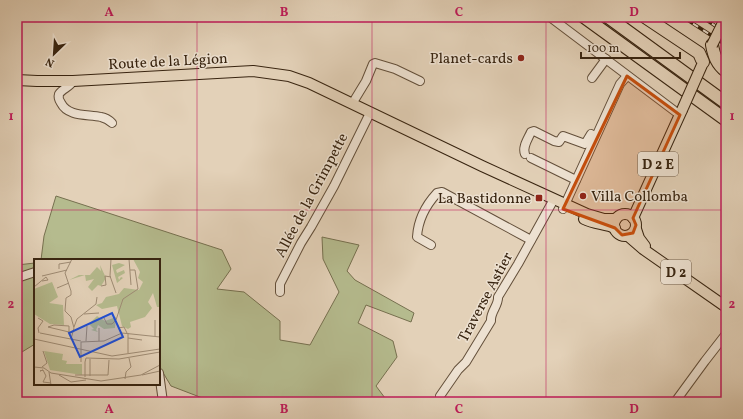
<svg xmlns="http://www.w3.org/2000/svg" width="743" height="419" font-family="Vollkorn,serif">
<rect width="100%" height="100%" fill="#e3d1b8"/>
<filter id="stains"><feTurbulence type="fractalNoise" baseFrequency=".005" numOctaves="4"/><feColorMatrix values="0 0 0 0 .2 0 0 0 0 .09 0 0 0 0 .02 0 0 0 .5 -.17"/></filter>
<radialGradient id="worn" r=".72"><stop offset=".6" stop-color="#630" stop-opacity="0"/><stop offset="1" stop-color="#630" stop-opacity=".3"/></radialGradient>
<!-- green -->
<g fill="#b5bb8e" stroke="#76704f">
<path d="M 56,196 L 222,250 L 231,269 L 217,289 L 244,292 L 280,321 L 280,340 L 310,345 L 339,292 L 323,259 L 322,237 L 359,245 L 347,271 L 355,280 L 414,313 L 411,322 L 366,305 L 358,323 L 393,341 L 397,357 L 376,386 L 388,402 L 206,402 L 205,399 L 171,386 L 159,366 L 159,260 L 41,260 L 44,236 Z"/>
<path d="M 35,263 L 35,344 L 17,355 L 17,265 Z"/>
</g>
<g fill="none" stroke-linecap="round" stroke-linejoin="round">
<defs>
<g id="minor">
<path d="M 550,17 L 680,115"/>
<path d="M 592,78 L 606,59"/>
<path d="M 73,81 C 70,87 62,89 59,94 C 58,97 59,100 61,103 C 68,117 88,114 101,117 C 106,118 109,120 112,123"/>
<path d="M 352,104 L 366,81 L 373,64 L 375,63 L 395,69 L 420,81"/>
<path d="M 525,154 C 522,147 528,139 531,132 L 534,131 L 554,141 L 559,142 L 563,136 L 585,144 L 591,134"/>
<path d="M 531,158 L 576,180"/>
<path d="M 563,209 L 620,84 L 627,76"/>
<path d="M 431,245 L 417,237 C 418,220 426,205 437,193 L 442,192 L 531,240"/>
<path d="M 17,278 L 35,272"/>
<path d="M 280,292 L 280,284 L 301,243 L 311,227 L 334,186 L 370,113"/>
<path d="M 159,373 L 163,402"/>
<path d="M 440,396 L 458,370 L 466,362 L 491,321 C 490,312 499,305 498,297 L 518,264 L 554,199"/>
<path d="M 675,402 L 705,361 L 726,334"/>
</g>
<g id="major">
<path d="M 17,80 L 37,81 L 73,81 L 253,71 L 289,76 L 309,83 L 482,166 L 587,214 L 604,219 L 616,219"/>
<circle cx="625" cy="225" r="11"/>
<path d="M 633,218 L 682,110"/>
<path d="M 584,219 C 594,224 605,224 615,228"/>
<path d="M 636,229 L 639,238 L 645,246"/>
<path d="M 628,236 L 643,249 L 726,307"/>
</g>
<g id="highway">
<path d="M 584,17 L 726,120"/>
<path d="M 608,17 L 726,103"/>
<path d="M 645,17 L 699,53 L 703,62"/>
<path d="M 712,45 C 714,56 717,64 726,71"/>
</g>
</defs>
<!-- minor casing -->
<use href="#minor" stroke="#634f3a" stroke-width="10"/>
<!-- major casing -->
<use href="#major" stroke="#382410" stroke-width="12"/>
<!-- highway casing -->
<use href="#highway" stroke="#382410" stroke-width="14"/>
<!-- minor -->
<use href="#minor" stroke="#ede1d1" stroke-width="8"/>
<!-- major -->
<use href="#major" stroke="#e3d1b8" stroke-width="10"/>
<!-- highway -->
<use href="#highway" stroke="#e3d1b8" stroke-width="12"/>
<defs>
<g id="rail">
<path d="M 683,17 L 726,45"/>
<path d="M 702,17 L 726,33"/>
</g>
</defs>
<!-- rail casing -->
<use href="#rail" stroke="#382410" stroke-width="3.5"/>
<!-- rail -->
<use href="#rail" stroke="#ede1d1" stroke-width="2" stroke-dasharray="6" stroke-linecap="butt"/>
<defs>
<g id="major-bridge">
<path d="M 712,45 L 726,17"/>
<path d="M 682,110 L 702,65"/>
</g>
</defs>
<!-- major-bridge casing -->
<use href="#major-bridge" stroke="#382410" stroke-width="12" stroke-linecap="butt"/>
<!-- major-bridge -->
<use href="#major-bridge" stroke="#e3d1b8" stroke-width="10"/>
</g>
<!-- marked area -->
<path fill="#c54e0d" fill-opacity="0.2" stroke="#c54e0d" stroke-width="3" stroke-linejoin="round" d="M 627,76 L 680,115 L 633,218 L 636,225 L 633,233 L 622,235 L 615,228 L 563,209 Z"/>
<!-- grid -->
<path fill="none" stroke="#c2185b" stroke-width="1" stroke-opacity="0.55" d="M 197,17 L 197,402M 372,17 L 372,402M 546,17 L 546,402M 17,210 L 726,210"/>
<!-- markers -->
<g fill="#8f2418" stroke="#ede1d1" stroke-width="1.5">
<circle cx="521" cy="58" r="4"/>
<circle cx="583" cy="196" r="4"/>
<rect x="535" y="194" width="8" height="8" rx="2"/>
</g>
<g text-anchor="middle" stroke-width="3" stroke-linejoin="round" paint-order="stroke">
<!-- shield labels -->
<g fill="#ede1d1" stroke="#6e5d4a" stroke-width="1">
<rect x="638" y="152" width="40" height="24" rx="3"/>
<rect x="661" y="260" width="30" height="24" rx="3"/>
</g>
<g font-size="14" font-weight="bold" fill="#382410">
<text x="658" y="169">D 2 E</text>
<text x="676" y="277">D 2</text>
</g>
<!-- poi labels -->
<g font-size="15" fill="#382410" stroke="#ede1d1" text-anchor="end">
<text x="513" y="63">Planet-cards</text>
<text x="591" y="201" text-anchor="start">Villa Collomba</text>
<text x="531" y="203">La Bastidonne</text>
</g>
<!-- street labels -->
<g font-size="15" fill="#382410" stroke="#ede1d1">
<text transform="translate(168 61) rotate(-3)" y="5">Route de la Légion</text>
<text transform="translate(311 195) rotate(-62)" y="5">Allée de la Grimpette</text>
<text transform="translate(485 297) rotate(-62)" y="5">Traverse Astier</text>
</g>
</g>
<!-- overview -->
<g transform="translate(34 259)">
<rect width="126" height="126" fill="#e3d1b8"/>
<path d="M 99,0 L 126,0 L 126,48 L 123,48 L 119,34 L 114,43 L 118,49 L 111,58 L 96,63 L 97,68 L 94,70 L 88,67 L 83,47 L 68,50 L 62,46 L 68,44 L 72,38 L 85,35 L 90,29 L 105,31 L 109,23 L 104,19 L 106,13 ZM 85,4 L 91,6 L 82,11 L 83,14 L 90,11 L 91,14 L 84,18 L 85,21 L 87,18 L 89,19 L 83,24 L 78,6 ZM 66,6 L 72,19 L 67,27 L 64,26 L 58,32 L 54,28 L 60,20 L 52,22 L 51,16 L 35,21 L 45,16 L 56,16 L 63,8 L 67,12 ZM 18,23 L 24,38 L 15,44 L 29,46 L 30,66 L 16,65 L 0,55 L 0,30 ZM 63,57 L 71,62 L 82,58 L 81,69 L 70,70 L 64,66 L 62,71 L 64,73 L 57,71 L 60,70 L 55,65 ZM 10,92 L 29,95 L 28,101 L 33,102 L 32,105 L 48,105 L 48,116 L 16,111 Z" fill="#b5bb8e"/>
<path fill="none" stroke="#9f8c75" stroke-width="1" d="M 77,0 L 76,17 L 82,34M 95,0 L 97,26M 25,10 L 25,5 L 37,3M 31,14 L 37,32 L 37,36 L 32,39 L 31,52 L 37,58 L 40,69 L 37,80M 31,14 L 38,0M 8,17 L 33,11M 67,27 L 72,26 L 71,17 L 77,18M 0,28 L 12,18 L 14,21 L 8,22M 23,29 L 35,24M 50,55 L 65,54M 69,57 L 73,65 L 78,65 L 82,61 L 89,40 L 104,30 L 101,11 L 96,11M 4,59 L 9,62 L 4,69 L 5,74M 20,66 L 35,67 L 35,73 L 14,68 ZM 40,68 L 43,60 L 62,45 L 63,38M 84,69 L 90,68 L 93,74M 6,74 L 47,82M 121,77 L 121,61M 94,79 L 108,81M 0,80 L 78,97 L 126,90M 52,82 L 53,67M 65,82 L 65,69M 47,83 L 70,82 L 88,74 L 126,78M 47,83 L 47,103M 94,94 L 94,74M 56,100 L 56,117M 51,103 L 52,99 L 85,100 L 126,93M 51,103 L 51,118M 0,108 L 10,109 L 17,114 L 67,122 L 107,116M 8,108 L 13,104 L 9,92M 9,111 L 6,112 L 9,111 L 12,117 L 9,123 L 17,124M 15,113 L 17,126M 25,116 L 37,123 L 52,121M 41,116 L 74,116 L 75,101M 107,116 L 126,106M 108,116 L 126,112M 91,120 L 92,113 L 97,108 L 95,99"/>
<path fill="#1d4ed8" fill-opacity="0.15" stroke="#1d4ed8" stroke-width="2" d="M 78,54 L 89,78 L 46,98 L 35,74 Z"/>
<rect width="126" height="126" fill="none" stroke="#382410" stroke-width="2"/>
</g>
<!-- margin -->
<rect width="743" height="419" fill="none" stroke="#e3d1b8" stroke-width="44"/>
<!-- north arrow -->
<g transform="translate(54 54) rotate(205)" stroke="#ede1d1" stroke-width="3" paint-order="stroke">
<path d="M0-3L7 15L0 10L-7 15Z" fill="#382410"/>
<text y="-6" font-size="11" font-weight="bold" text-anchor="middle" fill="#382410">N</text>
</g>
<!-- scale -->
<path d="M581 52v6h99v-6" fill="none" stroke="#382410" stroke-width="2"/>
<text x="587" y="52" font-size="12" fill="#382410" stroke="#ede1d1" stroke-width="3" paint-order="stroke">100 m</text>
<rect x="22" y="22" width="699" height="375" fill="none" stroke="#c2185b" stroke-width="1.5"/>
<g font-size="13" text-anchor="middle" font-weight="bold" fill="#c2185b">
<text x="109" y="16">A</text>
<text x="284" y="16">B</text>
<text x="459" y="16">C</text>
<text x="634" y="16">D</text>
<text x="11" y="120">1</text>
<text x="732" y="120">1</text>
<text x="11" y="308">2</text>
<text x="732" y="308">2</text>
<text x="109" y="413">A</text>
<text x="284" y="413">B</text>
<text x="459" y="413">C</text>
<text x="634" y="413">D</text>
</g>
<rect width="100%" height="100%" filter="url(#stains)"/>
<rect width="100%" height="100%" fill="url(#worn)"/>
</svg>
